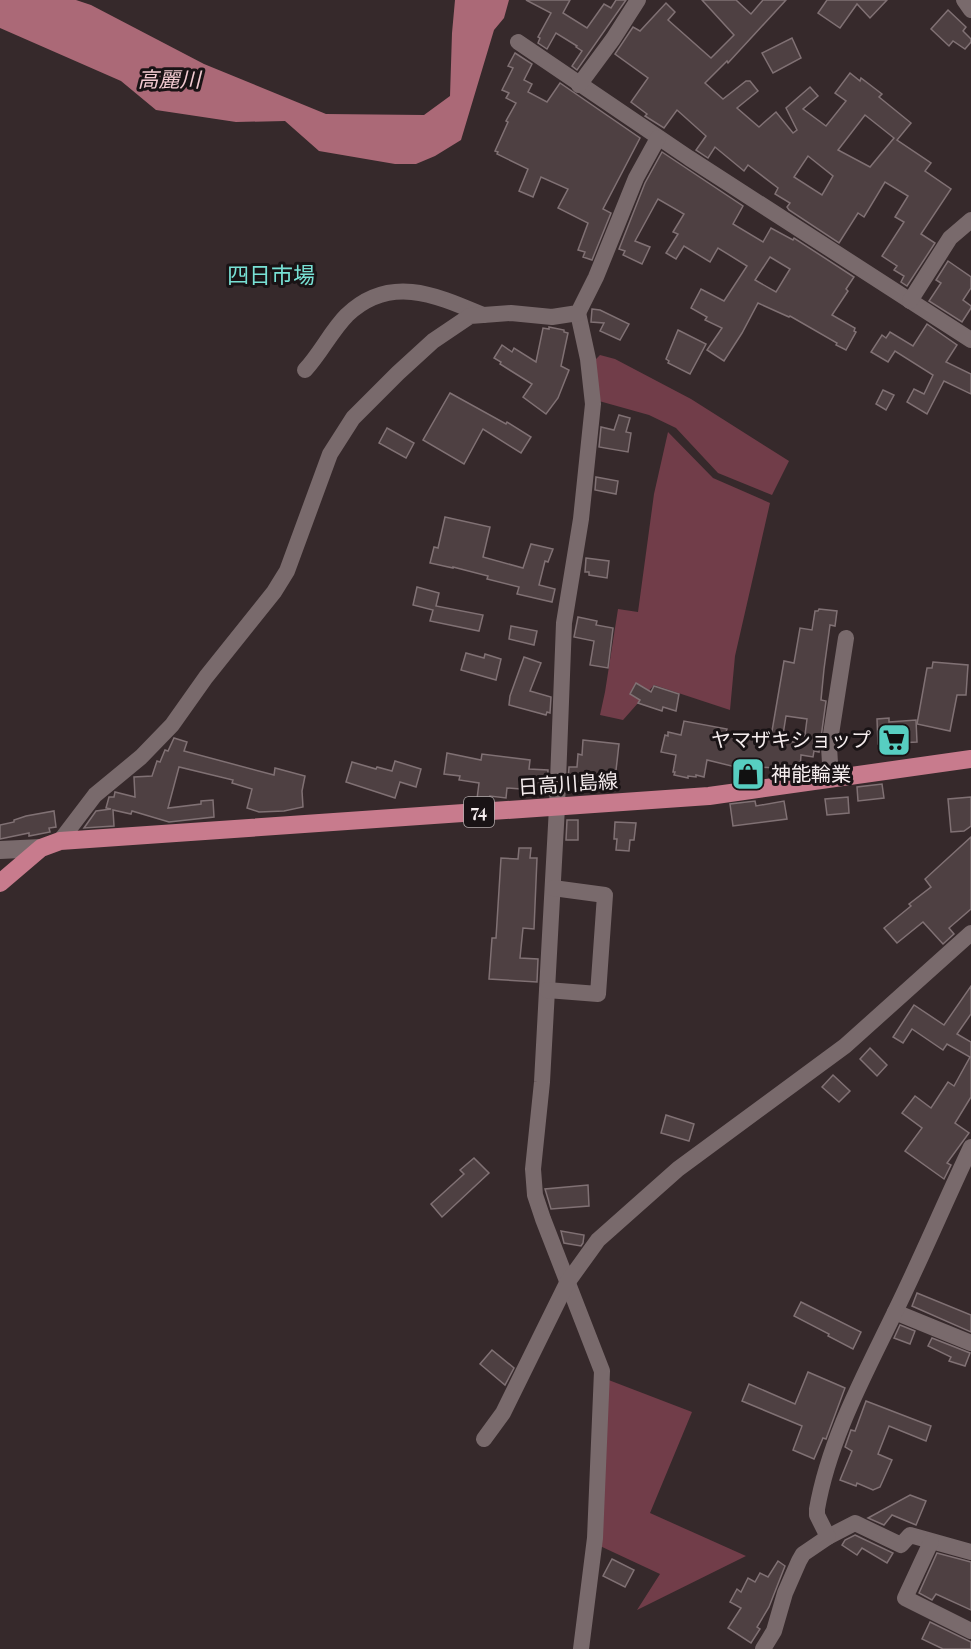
<svg xmlns="http://www.w3.org/2000/svg" width="971" height="1649" font-family="'Playfair Display','Noto Sans JP',serif">
<rect width="100%" height="100%" fill="#36292b"/>
<!-- green -->
<g fill="#713d49">
<path d="M 600,355 L 615,359 L 691,399 L 789,461 L 772,495 L 718,473 L 676,428 L 649,415 L 599,401 L 594,361 Z"/>
<path d="M 668,432 L 713,478 L 770,503 L 735,656 L 730,710 L 654,685 L 623,720 L 600,715 L 605,692 L 618,609 L 638,612 L 654,494 Z"/>
<path d="M 606,1379 L 692,1412 L 650,1513 L 746,1556 L 637,1610 L 660,1574 L 600,1546 Z"/>
</g>
<!-- water -->
<path fill="#ab6977" d="M 0,0 L 76,0 L 91,5 L 204,64 L 326,114 L 424,115 L 450,96 L 452,33 L 455,0 L 509,0 L 504,18 L 494,30 L 461,140 L 435,156 L 416,164 L 395,164 L 319,151 L 285,121 L 236,122 L 156,110 L 121,81 L 0,28 Z"/>
<!-- building -->
<g fill="#4e4042" stroke="#807174" stroke-width="1.5" fill-rule="evenodd">
<path d="M 526,0 L 570,0 L 563,13 L 587,28 L 604,4 L 611,8 L 616,0 L 626,0 L 577,70 L 572,66 L 582,51 L 576,47 L 577,46 L 556,33 L 547,49 L 538,43 L 540,38 L 538,37 L 551,13 Z"/>
<path d="M 702,0 L 736,0 L 751,14 L 763,0 L 786,0 L 728,63 L 727,61 L 705,83 L 723,99 L 746,81 L 750,81 L 758,91 L 737,108 L 759,127 L 776,112 L 793,133 L 797,130 L 786,108 L 810,87 L 818,96 L 803,109 L 826,126 L 846,101 L 835,93 L 850,73 L 860,81 L 861,78 L 882,94 L 879,97 L 911,123 L 897,140 L 931,163 L 925,171 L 951,189 L 921,234 L 935,243 L 907,286 L 901,282 L 904,276 L 894,270 L 897,266 L 882,256 L 904,222 L 895,217 L 908,196 L 885,182 L 864,217 L 858,213 L 839,243 L 789,210 L 787,207 L 790,203 L 775,194 L 778,188 L 748,165 L 744,171 L 715,147 L 708,158 L 696,150 L 706,136 L 677,110 L 664,128 L 645,116 L 647,114 L 631,102 L 648,78 L 615,54 L 633,27 L 640,31 L 666,3 L 675,12 L 668,20 L 711,58 L 734,35 ZM 865,115 L 894,138 L 870,167 L 838,150 ZM 808,156 L 833,176 L 822,195 L 794,177 Z"/>
<path d="M 827,0 L 887,0 L 870,18 L 857,4 L 840,28 L 818,13 Z"/>
<path d="M 948,10 L 966,27 L 963,31 L 971,39 L 971,42 L 965,49 L 953,41 L 949,46 L 931,29 Z"/>
<path d="M 792,38 L 801,58 L 773,73 L 762,53 Z"/>
<path d="M 515,53 L 532,64 L 524,80 L 532,84 L 528,92 L 547,102 L 560,83 L 640,138 L 603,209 L 611,213 L 592,260 L 583,257 L 585,252 L 578,250 L 588,223 L 558,208 L 568,189 L 541,177 L 533,197 L 519,191 L 528,169 L 497,154 L 498,152 L 495,151 L 508,122 L 506,121 L 516,103 L 506,98 L 509,93 L 502,90 L 513,68 L 508,66 Z"/>
<path d="M 662,152 L 743,206 L 733,224 L 763,242 L 771,228 L 793,240 L 794,238 L 854,277 L 846,289 L 848,291 L 832,315 L 855,328 L 854,331 L 856,332 L 846,350 L 836,345 L 837,343 L 790,316 L 789,317 L 758,303 L 742,333 L 724,361 L 707,350 L 722,328 L 705,320 L 707,317 L 691,308 L 701,289 L 724,301 L 747,266 L 718,248 L 710,262 L 684,246 L 676,259 L 666,253 L 678,234 L 673,232 L 684,214 L 658,199 L 635,241 L 650,247 L 642,264 L 623,255 L 625,251 L 619,249 L 645,183 ZM 770,257 L 790,269 L 776,292 L 755,280 Z"/>
<path d="M 948,261 L 971,277 L 971,288 L 963,300 L 971,306 L 971,308 L 962,322 L 929,301 L 941,283 L 936,280 Z"/>
<path d="M 592,309 L 600,310 L 629,324 L 620,340 L 600,331 L 604,323 L 591,322 Z"/>
<path d="M 927,324 L 957,345 L 946,362 L 971,374 L 971,394 L 944,381 L 927,414 L 907,402 L 914,389 L 924,394 L 933,375 L 895,351 L 888,362 L 871,352 L 882,335 L 886,338 L 890,332 L 913,346 Z"/>
<path d="M 549,327 L 564,330 L 564,332 L 568,333 L 561,366 L 569,370 L 558,398 L 546,414 L 523,397 L 532,384 L 500,364 L 501,362 L 494,358 L 502,345 L 512,352 L 514,348 L 536,362 L 543,328 L 549,329 Z"/>
<path d="M 678,330 L 706,344 L 690,374 L 668,363 L 669,361 L 666,359 Z"/>
<path d="M 883,390 L 894,395 L 886,410 L 876,404 Z"/>
<path d="M 450,393 L 506,424 L 507,422 L 531,437 L 521,453 L 483,429 L 464,464 L 423,440 Z"/>
<path d="M 619,415 L 630,418 L 626,432 L 631,433 L 628,452 L 599,447 L 601,427 L 614,430 Z"/>
<path d="M 387,428 L 414,443 L 406,458 L 379,443 Z"/>
<path d="M 596,477 L 618,481 L 616,494 L 595,490 Z"/>
<path d="M 445,517 L 490,527 L 483,557 L 523,568 L 531,544 L 553,549 L 548,562 L 545,561 L 539,585 L 555,589 L 552,602 L 517,594 L 519,587 L 487,579 L 488,576 L 453,567 L 453,568 L 430,563 L 434,547 L 438,548 Z"/>
<path d="M 586,558 L 609,561 L 607,578 L 589,575 L 589,572 L 585,572 Z"/>
<path d="M 417,587 L 439,593 L 436,606 L 483,615 L 479,631 L 430,621 L 433,610 L 413,605 Z"/>
<path d="M 819,609 L 837,611 L 835,626 L 830,625 L 824,669 L 821,700 L 826,701 L 819,752 L 814,751 L 813,757 L 801,755 L 800,769 L 757,767 L 757,778 L 737,779 L 736,767 L 707,760 L 704,777 L 696,775 L 696,777 L 688,776 L 688,778 L 674,775 L 675,772 L 673,772 L 676,755 L 661,752 L 665,735 L 668,736 L 668,732 L 681,735 L 684,721 L 727,729 L 725,735 L 749,739 L 750,734 L 771,737 L 784,661 L 794,663 L 800,628 L 812,630 L 815,611 L 818,611 ZM 786,716 L 807,719 L 804,743 L 782,741 Z"/>
<path d="M 578,617 L 597,621 L 596,625 L 613,628 L 608,668 L 590,665 L 594,641 L 574,637 Z"/>
<path d="M 511,626 L 537,631 L 534,645 L 509,639 Z"/>
<path d="M 466,653 L 484,658 L 485,654 L 501,659 L 496,680 L 461,670 Z"/>
<path d="M 524,657 L 541,663 L 530,691 L 551,697 L 550,713 L 547,712 L 546,715 L 509,705 L 510,696 Z"/>
<path d="M 933,662 L 968,665 L 966,695 L 957,695 L 950,731 L 917,724 L 927,668 L 932,668 Z"/>
<path d="M 636,683 L 651,692 L 654,686 L 679,694 L 676,711 L 663,707 L 662,711 L 638,703 L 640,700 L 630,694 Z"/>
<path d="M 889,718 L 889,722 L 916,720 L 917,742 L 878,744 L 877,719 Z"/>
<path d="M 174,738 L 187,742 L 184,751 L 274,775 L 275,768 L 305,776 L 302,791 L 303,807 L 284,811 L 259,812 L 247,808 L 252,789 L 232,783 L 233,780 L 179,767 L 168,808 L 201,804 L 201,801 L 213,800 L 214,817 L 169,822 L 132,811 L 131,814 L 113,810 L 114,826 L 84,828 L 96,811 L 111,809 L 106,808 L 109,797 L 114,797 L 115,792 L 135,797 L 134,777 L 152,776 L 157,761 L 160,762 L 165,750 L 168,751 Z"/>
<path d="M 583,740 L 619,744 L 615,779 L 608,778 L 608,780 L 588,777 L 588,782 L 568,781 L 569,767 L 577,767 L 578,754 L 582,755 Z"/>
<path d="M 447,753 L 481,760 L 482,754 L 530,760 L 529,769 L 548,770 L 547,791 L 507,788 L 506,798 L 490,796 L 490,800 L 477,799 L 479,783 L 459,780 L 460,776 L 444,774 Z"/>
<path d="M 395,761 L 421,769 L 416,787 L 400,782 L 395,798 L 346,782 L 352,762 L 376,769 L 377,767 L 392,771 Z"/>
<path d="M 882,784 L 884,798 L 858,801 L 857,787 Z"/>
<path d="M 848,797 L 849,813 L 827,815 L 825,799 Z"/>
<path d="M 971,797 L 971,826 L 964,831 L 951,832 L 948,799 Z"/>
<path d="M 755,801 L 756,806 L 784,801 L 787,819 L 733,826 L 730,804 Z"/>
<path d="M 54,811 L 56,827 L 49,828 L 50,832 L 29,836 L 29,833 L 0,839 L 0,825 L 14,822 L 14,820 L 26,816 Z"/>
<path d="M 567,820 L 578,820 L 578,840 L 566,840 Z"/>
<path d="M 615,822 L 636,823 L 634,840 L 630,840 L 629,851 L 616,850 L 617,839 L 614,839 Z"/>
<path d="M 971,837 L 971,909 L 949,928 L 954,934 L 943,944 L 923,922 L 897,943 L 884,928 L 911,906 L 909,904 L 931,887 L 925,879 Z"/>
<path d="M 519,848 L 531,848 L 530,858 L 537,858 L 534,929 L 523,928 L 520,958 L 538,959 L 537,982 L 489,979 L 492,938 L 496,938 L 501,858 L 518,859 Z"/>
<path d="M 971,986 L 971,1014 L 957,1034 L 971,1042 L 971,1097 L 955,1123 L 969,1133 L 947,1163 L 951,1165 L 944,1179 L 905,1151 L 922,1128 L 902,1113 L 915,1096 L 931,1108 L 948,1082 L 954,1086 L 970,1057 L 947,1044 L 943,1050 L 912,1029 L 903,1043 L 893,1037 L 914,1005 L 944,1025 Z"/>
<path d="M 870,1048 L 887,1065 L 877,1076 L 860,1059 Z"/>
<path d="M 833,1075 L 850,1091 L 839,1102 L 822,1087 Z"/>
<path d="M 666,1115 L 694,1124 L 689,1141 L 661,1133 Z"/>
<path d="M 474,1158 L 489,1173 L 442,1217 L 431,1204 L 464,1174 L 460,1170 Z"/>
<path d="M 588,1185 L 589,1206 L 551,1209 L 545,1189 Z"/>
<path d="M 561,1231 L 584,1235 L 583,1243 L 581,1246 L 564,1243 Z"/>
<path d="M 917,1293 L 971,1315 L 971,1332 L 912,1306 Z"/>
<path d="M 801,1302 L 861,1332 L 853,1349 L 828,1336 L 829,1334 L 794,1316 Z"/>
<path d="M 900,1325 L 915,1331 L 910,1344 L 894,1338 Z"/>
<path d="M 932,1338 L 970,1353 L 965,1366 L 949,1361 L 951,1357 L 928,1346 Z"/>
<path d="M 492,1350 L 514,1368 L 505,1385 L 480,1364 Z"/>
<path d="M 808,1372 L 845,1388 L 826,1439 L 823,1438 L 814,1459 L 793,1450 L 802,1426 L 742,1401 L 749,1384 L 795,1404 Z"/>
<path d="M 866,1401 L 931,1426 L 926,1441 L 889,1426 L 878,1454 L 892,1460 L 880,1487 L 873,1490 L 857,1483 L 856,1486 L 840,1480 L 852,1451 L 845,1447 L 851,1430 L 855,1431 Z"/>
<path d="M 910,1495 L 926,1501 L 916,1525 L 892,1515 L 884,1525 L 868,1518 Z"/>
<path d="M 855,1535 L 893,1553 L 887,1563 L 862,1548 L 857,1555 L 842,1545 L 845,1540 Z"/>
<path d="M 937,1553 L 971,1562 L 971,1610 L 936,1594 L 932,1600 L 919,1593 Z"/>
<path d="M 612,1559 L 634,1570 L 625,1587 L 603,1576 Z"/>
<path d="M 778,1561 L 785,1566 L 769,1607 L 757,1627 L 760,1629 L 751,1643 L 728,1628 L 741,1608 L 730,1602 L 737,1589 L 741,1592 L 748,1578 L 755,1582 L 760,1573 L 768,1577 Z"/>
<path d="M 930,1622 L 971,1642 L 971,1649 L 943,1649 L 922,1639 Z"/>
</g>
<g fill="none" stroke-linecap="round" stroke-linejoin="round">
<!-- street -->
<g stroke="#796a6c" stroke-width="16">
<path d="M 964,0 L 971,10"/>
<path d="M 518,42 L 689,158 L 971,340"/>
<path d="M 579,85 L 613,39 L 638,0"/>
<path d="M 910,301 L 950,238 L 971,220"/>
<path d="M 578,313 L 588,359 L 593,404 L 581,519 L 564,623 L 557,807 L 547,990 L 542,1082 L 533,1169 L 535,1195 L 543,1219 L 602,1371 L 595,1538 L 581,1649"/>
<path d="M 305,370 C 321,353 331,331 347,315 C 390,274 436,295 483,315"/>
<path d="M 831,779 L 829,747 L 846,638"/>
<path d="M 60,841 L 95,795 L 141,757 L 172,725 L 206,677 L 274,592 L 287,571 L 330,454 L 353,418 L 398,373 L 433,341 L 470,316 L 511,313 L 552,317 L 578,313 L 596,277 L 636,178 L 658,138"/>
<path d="M 547,990 L 598,994 L 605,895 L 553,888"/>
<path d="M 895,1312 L 971,1343"/>
<path d="M 484,1439 L 503,1413 L 567,1283 L 598,1240 L 678,1169 L 845,1046 L 971,933"/>
<path d="M 828,1537 L 855,1523 L 901,1545 L 910,1535 L 971,1552"/>
<path d="M 931,1542 L 905,1598 L 971,1631"/>
<path d="M 763,1649 L 774,1631 L 785,1593 L 799,1561 L 803,1554 L 828,1537 L 817,1515 L 817,1509 C 829,1440 864,1376 894,1314 C 921,1259 945,1202 971,1147"/>
</g>
<!-- secondary -->
<path stroke="#796a6c" stroke-width="18" d="M 0,850 L 41,848"/>
<!-- primary -->
<path stroke="#c87b8d" stroke-width="18" d="M 0,883 L 41,848 L 60,841 L 709,796 L 971,759"/>
</g>
<!-- icons -->
<defs>
<symbol id="supermarket-square" viewBox="-11 -11 22 22"><rect x="-9" y="-9" width="18" height="18" rx="4" fill="#57cec1" stroke="#191315"/><path d="M-6-5.5h2.5l.6 2H6L4.5 2H-2.5L-4.4-4H-6ZM-1.5 3.2a1.3 1.3 0 1 0 .1 0ZM3 3.2a1.3 1.3 0 1 0 .1 0Z" fill="#111"/></symbol>
<symbol id="shop-square" viewBox="-11 -11 22 22"><rect x="-9" y="-9" width="18" height="18" rx="4" fill="#57cec1" stroke="#191315"/><path d="M-5-2.5h2.3a2.7 3.5 0 0 1 5.4 0H5L5.5 6h-11ZM-1.5-2.5h3a1.5 2.3 0 0 0-3 0Z" fill="#111"/></symbol>
</defs>
<g fill-rule="evenodd">
<use href="#supermarket-square" x="875" y="721" width="38" height="38"/>
<use href="#shop-square" x="729" y="755" width="38" height="38"/>
</g>
<g text-anchor="middle" stroke-width="6" stroke-linejoin="round" paint-order="stroke">
<!-- shield labels -->
<rect fill="#191315" stroke="#b3acad" stroke-width="1.5" x="464" y="797" width="30" height="30" rx="4.5"/>
<g font-size="18" font-weight="bold" fill="#f5edee">
<text x="479" y="818">74</text>
</g>
<!-- poi labels -->
<g font-size="20" fill="#f5edee" stroke="#191315" text-anchor="end">
<text x="871" y="747">ヤマザキショップ</text>
<text x="771" y="781" text-anchor="start">神能輪業</text>
</g>
<!-- street labels -->
<g font-size="20" fill="#f5edee" stroke="#191315">
<text transform="translate(568 784) rotate(-4)" y="7">日高川島線</text>
</g>
<!-- water labels -->
<g font-size="21" font-style="italic" fill="#f2cad1" stroke="#191315">
<text x="169" y="87">高麗川</text>
</g>
<!-- quarter labels -->
<g font-size="22" fill="#78e1d5" stroke="#191315">
<text x="271" y="283">四日市場</text>
</g>
</g>
</svg>
